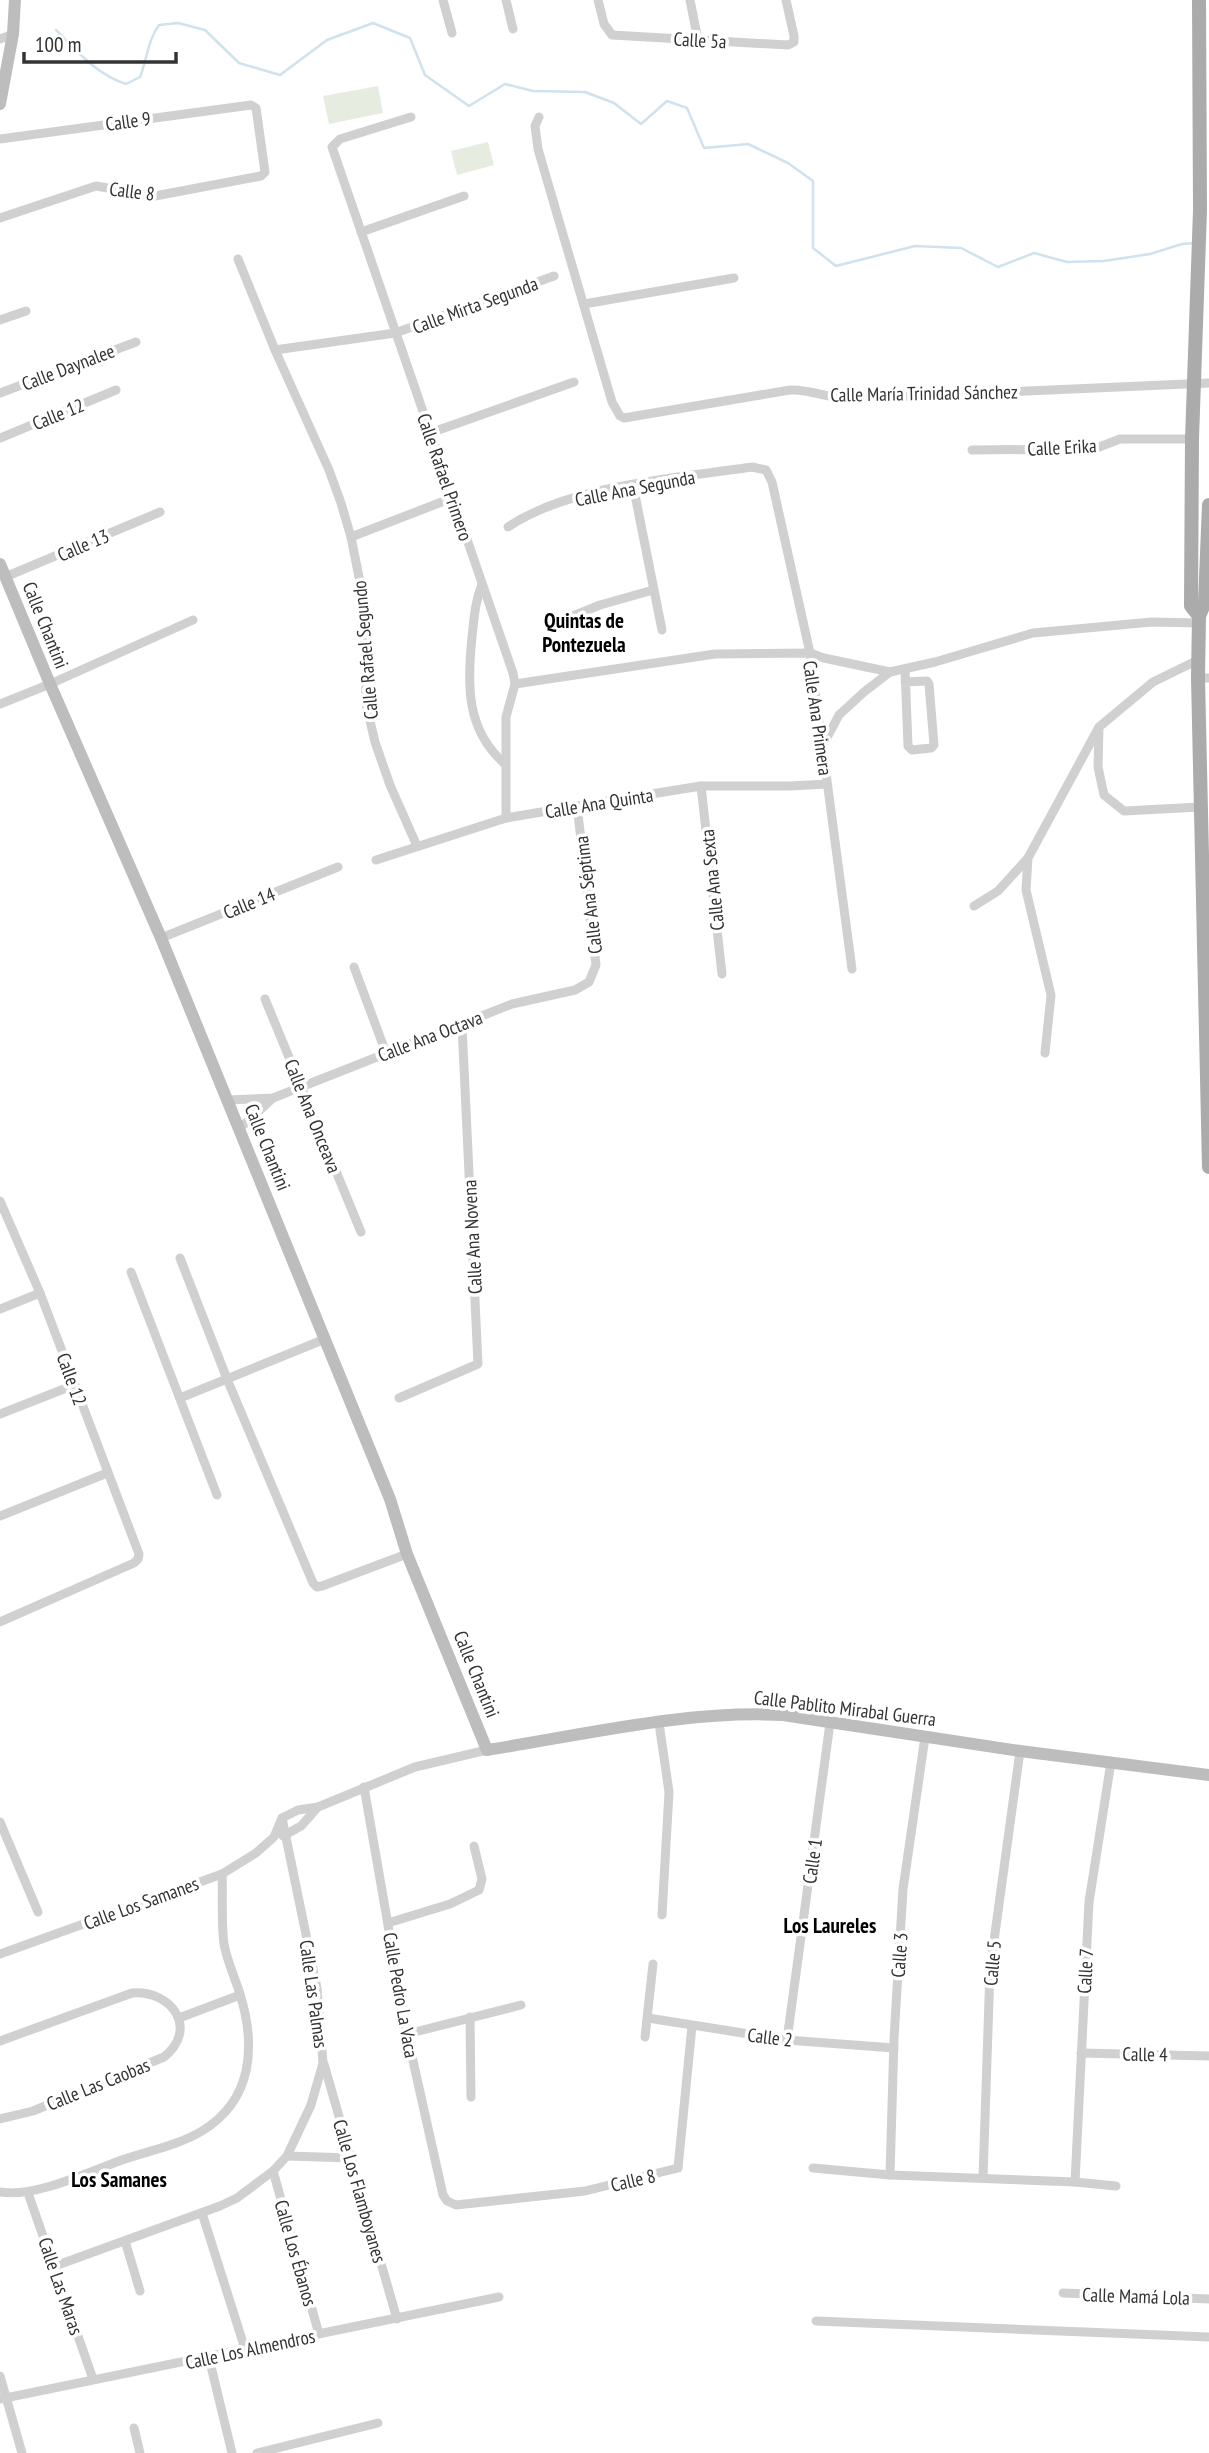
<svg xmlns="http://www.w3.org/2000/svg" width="1209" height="2453" font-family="'PT Sans Narrow',sans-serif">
<rect width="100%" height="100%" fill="#fff"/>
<!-- green -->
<g fill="#e6ecdf">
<path d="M 378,86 L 383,113 L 329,124 L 323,96 Z"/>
<path d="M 488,142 L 494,165 L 457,175 L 451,151 Z"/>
</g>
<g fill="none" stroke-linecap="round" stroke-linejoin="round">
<!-- stream -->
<path stroke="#cfe2ee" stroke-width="2.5" d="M 56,30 C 77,51 96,74 126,84 L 140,77 C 147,59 148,40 159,25 L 178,23 L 205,30 L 239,63 L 280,75 L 327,40 L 373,23 L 410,38 L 425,75 L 469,106 L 505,84 L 533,91 L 585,92 L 614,103 L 641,124 L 667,101 L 687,108 L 704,148 L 748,144 L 788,163 L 813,181 L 813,248 L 836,266 L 915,246 L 961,248 L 998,267 L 1034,253 L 1067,262 L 1104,261 L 1150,254 L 1182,244 L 1195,243"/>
<!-- street -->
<g stroke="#d0d0d0" stroke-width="9">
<path d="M 443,0 L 452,33"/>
<path d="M 506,0 L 513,29"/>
<path d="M 598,0 L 604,24 L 612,35 L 788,45 L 794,42 L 794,36 L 786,0"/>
<path d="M 690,0 L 698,40"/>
<path d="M 0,39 L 13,34"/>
<path d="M 411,117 L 340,139 L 332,147 L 513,673 L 515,684 L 506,717 L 506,818"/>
<path d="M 539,117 L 535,126 L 538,149 L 612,402 L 620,416 L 624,418 L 790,390 C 810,389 827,398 847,399 L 1209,383"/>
<path d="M 0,139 L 251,105 L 256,108 L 265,172 L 261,176 L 155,196 L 96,186 L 0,218"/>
<path d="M 361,232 L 464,196"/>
<path d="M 238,259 L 275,350 L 329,470 L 341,503 L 351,537 L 365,607 L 366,704 L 375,742 L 390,785 L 417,846"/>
<path d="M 584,304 L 734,278"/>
<path d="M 0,320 L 26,311"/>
<path d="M 275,350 L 395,333 L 554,276"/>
<path d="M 0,393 L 136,342"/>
<path d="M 430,433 L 574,382"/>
<path d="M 0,438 L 116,390"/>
<path d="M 972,450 L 1094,449 L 1120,439 L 1192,439"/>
<path d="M 633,485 L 662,630"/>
<path d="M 508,527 C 570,485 678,478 752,467 L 766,470 L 772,482 L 810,653 L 852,969"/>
<path d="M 351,537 L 452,498"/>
<path d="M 5,577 L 160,512"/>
<path d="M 482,584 C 475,602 474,619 472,637 C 467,685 466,730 505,764"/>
<path d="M 548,626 L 600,605 L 653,590"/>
<path d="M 905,669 L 908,746 L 912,750 L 931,748 L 934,745 L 929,684 L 927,681 L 905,682"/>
<path d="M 1198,678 L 1209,678"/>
<path d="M 515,684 L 715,654 L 810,653 L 824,658 L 890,672 L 935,662 L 1033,633 L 1152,622 L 1199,623"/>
<path d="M 0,704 L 50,684 L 193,620"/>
<path d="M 1099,728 L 1098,767 L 1104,795 L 1124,811 L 1200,807"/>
<path d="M 822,747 L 839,715 L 864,692 L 890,672"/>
<path d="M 701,786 L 722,974"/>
<path d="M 376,860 L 506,818 L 577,806 L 701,786 L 790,786 L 827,784"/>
<path d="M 974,906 L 998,891 L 1028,858"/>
<path d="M 161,938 L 338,867"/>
<path d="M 354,967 L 386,1053"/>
<path d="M 265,999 L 361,1232"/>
<path d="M 1045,1053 L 1051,995 L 1026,890 L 1028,858 L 1099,727 L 1153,682 L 1198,660"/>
<path d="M 228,1100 L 273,1098 L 512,1004 L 575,990 L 589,982 L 596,965 L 577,806"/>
<path d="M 239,1129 L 273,1098"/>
<path d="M 0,1201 L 40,1293 L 139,1554 L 138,1559 L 134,1563 L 0,1622"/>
<path d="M 180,1258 L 227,1379 L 313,1583 L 317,1587 L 322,1586 L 407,1554"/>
<path d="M 131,1272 L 217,1495"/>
<path d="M 0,1309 L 40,1293"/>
<path d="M 180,1398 L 325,1339"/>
<path d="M 399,1398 L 478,1364 L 462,1025"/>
<path d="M 0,1414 L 74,1385"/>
<path d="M 0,1516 L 107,1473"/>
<path d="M 659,1723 L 669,1792 L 662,1915"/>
<path d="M 364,1787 L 407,2034 L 443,2195 L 447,2201 L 456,2205 L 585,2191 L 678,2168 L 692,2026"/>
<path d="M 0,1822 L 38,1912"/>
<path d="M 283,1836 L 301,1826 L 318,1807"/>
<path d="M 388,1923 L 450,1904 L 479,1890 L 482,1879 L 474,1846"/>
<path d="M 0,1954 L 222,1874 L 256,1853 L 274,1837 L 282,1818 L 298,1810 L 318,1807 L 415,1767 L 487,1750"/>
<path d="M 470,2017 L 471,2097"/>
<path d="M 179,2018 L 240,1995"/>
<path d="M 648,2018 L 787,2040 L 894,2048"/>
<path d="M 407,2034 L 521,2005"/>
<path d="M 645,2037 L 653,1964"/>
<path d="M 787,2040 L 830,1723"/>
<path d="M 0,2041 L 132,1993 C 172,1990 199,2029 164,2057 L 33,2111 L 0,2119"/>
<path d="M 1081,2053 L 1209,2056"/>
<path d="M 324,2064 L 397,2319"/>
<path d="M 287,2156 L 351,2158"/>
<path d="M 813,2168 L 890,2175 L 1075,2182 L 1116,2186"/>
<path d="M 273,2171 L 319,2334"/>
<path d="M 890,2175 L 894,2039 L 903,1889 L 925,1737"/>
<path d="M 983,2178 L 990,1970 L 1020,1751"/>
<path d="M 1075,2182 L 1089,1902 L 1111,1762"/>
<path d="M 0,2192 C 34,2198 89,2172 122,2160 C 148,2151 179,2145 202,2131 C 253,2100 256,2046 240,1994 C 235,1978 227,1961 224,1944 C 221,1921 223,1897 222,1874"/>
<path d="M 28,2193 L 93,2379"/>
<path d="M 202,2213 L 245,2349"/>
<path d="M 125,2241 L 140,2291"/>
<path d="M 55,2266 L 220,2206 L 237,2198 L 273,2171 L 287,2156 L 311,2105 L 323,2063 L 317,1988 L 282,1818"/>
<path d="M 1063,2293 L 1209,2299"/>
<path d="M 816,2321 L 1209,2337"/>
<path d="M 209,2358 L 232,2453"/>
<path d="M 0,2376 L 22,2453"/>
<path d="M 0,2399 L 499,2297"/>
<path d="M 134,2428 L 140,2453"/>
<path d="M 257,2453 L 378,2423"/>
</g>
<!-- secondary -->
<g stroke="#bdbdbd" stroke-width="12">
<path d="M 0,104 L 13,34 L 15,0"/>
<path d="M 0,564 L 50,684 L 161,938 L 390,1499 L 407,1554 L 487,1750 C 583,1735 686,1710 783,1715 L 1020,1751 L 1209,1775"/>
</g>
<!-- primary -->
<g stroke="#ababab" stroke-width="14">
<path d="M 1209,505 L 1205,602 L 1199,616 L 1198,678 L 1209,1167"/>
<path d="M 1199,616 L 1191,606 L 1192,439 L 1200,210 L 1199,0"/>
</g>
</g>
<g text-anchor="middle" stroke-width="7" stroke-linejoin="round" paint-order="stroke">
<!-- street labels -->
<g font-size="19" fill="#333" stroke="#fff">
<text transform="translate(700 40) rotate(3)" y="7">Calle 5a</text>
<text transform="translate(128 121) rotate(-8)" y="7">Calle 9</text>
<text transform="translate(132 191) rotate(7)" y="7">Calle 8</text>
<text transform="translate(475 305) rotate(-20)" y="7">Calle Mirta Segunda</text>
<text transform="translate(68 367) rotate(-21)" y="7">Calle Daynalee</text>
<text transform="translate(924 393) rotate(-1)" y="7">Calle María Trinidad Sánchez</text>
<text transform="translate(58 414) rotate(-22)" y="7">Calle 12</text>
<text transform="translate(1062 447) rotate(-3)" y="7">Calle Erika</text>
<text transform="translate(445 477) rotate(71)" y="7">Calle Rafael Primero</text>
<text transform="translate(635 488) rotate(-11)" y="7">Calle Ana Segunda</text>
<text transform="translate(83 545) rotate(-23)" y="7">Calle 13</text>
<text transform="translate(46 625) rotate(68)" y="7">Calle Chantini</text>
<text transform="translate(365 650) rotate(-95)" y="7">Calle Rafael Segundo</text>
<text transform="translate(818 718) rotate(82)" y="7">Calle Ana Primera</text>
<text transform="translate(599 803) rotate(-9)" y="7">Calle Ana Quinta</text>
<text transform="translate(712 880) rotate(-96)" y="7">Calle Ana Sexta</text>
<text transform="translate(588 895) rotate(-97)" y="7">Calle Ana Séptima</text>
<text transform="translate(249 903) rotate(-22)" y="7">Calle 14</text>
<text transform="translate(430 1036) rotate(-21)" y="7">Calle Ana Octava</text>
<text transform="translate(313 1116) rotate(68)" y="7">Calle Ana Onceava</text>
<text transform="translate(268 1147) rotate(68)" y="7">Calle Chantini</text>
<text transform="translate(472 1237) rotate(-93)" y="7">Calle Ana Novena</text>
<text transform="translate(72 1379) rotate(70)" y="7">Calle 12</text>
<text transform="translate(477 1674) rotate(68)" y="7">Calle Chantini</text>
<text transform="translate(845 1708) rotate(7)" y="7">Calle Pablito Mirabal Guerra</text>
<text transform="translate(812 1861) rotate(-82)" y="7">Calle 1</text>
<text transform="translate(141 1903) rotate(-20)" y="7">Calle Los Samanes</text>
<text transform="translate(899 1955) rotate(-86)" y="7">Calle 3</text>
<text transform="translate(992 1963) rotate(-85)" y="7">Calle 5</text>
<text transform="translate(1085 1971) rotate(-87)" y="7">Calle 7</text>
<text transform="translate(314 1994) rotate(82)" y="7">Calle Las Palmas</text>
<text transform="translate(401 1995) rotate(80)" y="7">Calle Pedro La Vaca</text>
<text transform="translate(770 2037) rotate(7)" y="7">Calle 2</text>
<text transform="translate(1145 2054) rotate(1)" y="7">Calle 4</text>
<text transform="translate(98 2084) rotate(-22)" y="7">Calle Las Caobas</text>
<text transform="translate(633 2180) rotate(-13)" y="7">Calle 8</text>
<text transform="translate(360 2191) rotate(74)" y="7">Calle Los Flamboyanes</text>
<text transform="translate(296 2253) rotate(74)" y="7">Calle Los Ébanos</text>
<text transform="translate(61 2286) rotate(71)" y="7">Calle Las Maras</text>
<text transform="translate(1136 2296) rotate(2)" y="7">Calle Mamá Lola</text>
<text transform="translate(250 2349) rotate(-12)" y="7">Calle Los Almendros</text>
</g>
<!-- neighbourhood labels -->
<g font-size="21" font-weight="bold" fill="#000" stroke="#fff">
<text x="584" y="628">Quintas de<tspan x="584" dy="24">Pontezuela</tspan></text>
<text x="830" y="1933">Los Laureles</text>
<text x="119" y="2187">Los Samanes</text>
</g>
</g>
<!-- scale -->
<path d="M24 52v10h152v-10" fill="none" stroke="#333333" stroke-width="3.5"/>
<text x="35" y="52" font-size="21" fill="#333333" stroke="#ffffff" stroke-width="5" paint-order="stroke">100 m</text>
</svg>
